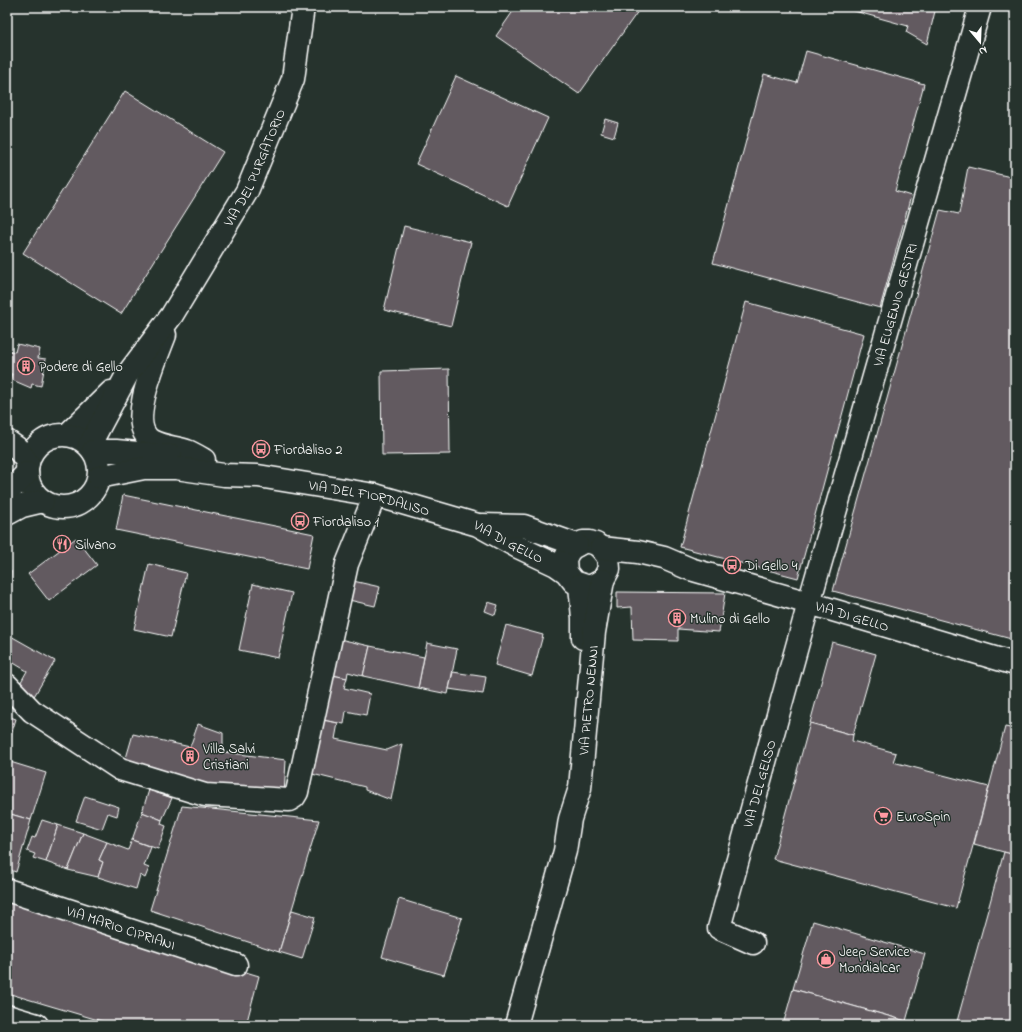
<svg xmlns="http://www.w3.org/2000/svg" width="1022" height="1032" font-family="'Indie Flower',sans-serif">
<rect width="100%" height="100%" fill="#26332d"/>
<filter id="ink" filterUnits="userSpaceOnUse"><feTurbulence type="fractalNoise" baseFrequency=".025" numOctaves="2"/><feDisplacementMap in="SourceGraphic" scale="8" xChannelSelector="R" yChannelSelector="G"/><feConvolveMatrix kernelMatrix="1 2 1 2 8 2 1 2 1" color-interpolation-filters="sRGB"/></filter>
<g filter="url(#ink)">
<!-- building -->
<g fill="#625a60" stroke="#fff">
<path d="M 516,7 L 641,7 L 579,94 L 496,36 Z"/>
<path d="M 840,7 L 936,7 L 927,44 L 906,32 L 908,26 Z"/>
<path d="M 806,51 L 924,84 L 895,191 L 911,196 L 880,308 L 713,263 L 764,74 L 797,83 Z"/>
<path d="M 456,76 L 548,118 L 508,206 L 416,164 Z"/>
<path d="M 125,91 L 223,152 L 121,314 L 23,253 Z"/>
<path d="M 605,119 L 618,123 L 614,137 L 601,133 Z"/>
<path d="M 1015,124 L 1015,143 L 1011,142 Z"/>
<path d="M 968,167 L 1015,178 L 1015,640 L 833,591 L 940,210 L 959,214 Z"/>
<path d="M 404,226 L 471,242 L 451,326 L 384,310 Z"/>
<path d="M 746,302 L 864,334 L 798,578 L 680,547 Z"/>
<path d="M 17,344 L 40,349 L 38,358 L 46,359 L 41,386 L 32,384 L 31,388 L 10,379 L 12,374 L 7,373 L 7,350 L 15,352 Z"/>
<path d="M 449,369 L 450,454 L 382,455 L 381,371 Z"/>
<path d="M 123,495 L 314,534 L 307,569 L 116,530 Z"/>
<path d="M 76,538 L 97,565 L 49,601 L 28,574 Z"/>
<path d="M 149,564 L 186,573 L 171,637 L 134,629 Z"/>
<path d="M 7,571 L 11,571 L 8,627 L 7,627 Z"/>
<path d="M 353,581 L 380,587 L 375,606 L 349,600 Z"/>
<path d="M 253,584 L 292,593 L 278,658 L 239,650 Z"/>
<path d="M 617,592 L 725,593 L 719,632 L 678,629 L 678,641 L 633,640 L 632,607 L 617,608 Z"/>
<path d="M 488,602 L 498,605 L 495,615 L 485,611 Z"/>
<path d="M 506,625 L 543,635 L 532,676 L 495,665 Z"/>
<path d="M 9,635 L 55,661 L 33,698 L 17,689 L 27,671 L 7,659 L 7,639 Z"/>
<path d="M 335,638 L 370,646 L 363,676 L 348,672 L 347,678 L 327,674 Z"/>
<path d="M 832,642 L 876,654 L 853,735 L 810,723 Z"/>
<path d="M 427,643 L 457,649 L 448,694 L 418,688 Z"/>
<path d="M 370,646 L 424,657 L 418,688 L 363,676 Z"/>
<path d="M 453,672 L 486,677 L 483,694 L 449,689 Z"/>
<path d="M 327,674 L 347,678 L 344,688 L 370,694 L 366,715 L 346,711 L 344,724 L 317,719 Z"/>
<path d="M 7,716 L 16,719 L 10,738 L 7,737 Z"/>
<path d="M 317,719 L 338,723 L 335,739 L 387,750 L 402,744 L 391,800 L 365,790 L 365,787 L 308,773 Z"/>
<path d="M 810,723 L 853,735 L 852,741 L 896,753 L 893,762 L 989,787 L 956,908 L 773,859 Z"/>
<path d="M 198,724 L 223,733 L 223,752 L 286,760 L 284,795 L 201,790 L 124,765 L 133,734 L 190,747 Z"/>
<path d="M 1005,727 L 1015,729 L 1015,855 L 974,844 Z"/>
<path d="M 7,761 L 46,773 L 31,820 L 7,813 Z"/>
<path d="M 149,790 L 172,798 L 162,820 L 142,812 Z"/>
<path d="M 85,796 L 119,807 L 117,816 L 108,813 L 102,829 L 76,821 Z"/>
<path d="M 182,806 L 319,820 L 279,952 L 150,910 Z"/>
<path d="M 142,812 L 162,820 L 161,824 L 166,826 L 158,849 L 132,840 Z"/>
<path d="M 7,813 L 31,820 L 16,872 L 7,869 Z"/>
<path d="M 42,820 L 58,825 L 46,862 L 33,858 L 35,854 L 27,851 L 32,837 L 35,838 Z"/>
<path d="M 58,825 L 83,833 L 68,870 L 46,862 Z"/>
<path d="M 83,833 L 107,842 L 99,860 L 103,862 L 98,877 L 68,870 Z"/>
<path d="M 132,840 L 151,847 L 144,866 L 149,868 L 145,878 L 140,875 L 136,889 L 98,877 L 103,862 L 99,860 L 107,842 L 128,850 Z"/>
<path d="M 1004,852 L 1015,855 L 1015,1025 L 956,1025 Z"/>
<path d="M 399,899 L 462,918 L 444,975 L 382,957 Z"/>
<path d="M 7,900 L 259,976 L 246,1025 L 115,1025 L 7,993 Z"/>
<path d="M 292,910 L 315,917 L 302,959 L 279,952 Z"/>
<path d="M 813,921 L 925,954 L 906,1021 L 793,989 Z"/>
<path d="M 793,989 L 906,1021 L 905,1025 L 783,1025 Z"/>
</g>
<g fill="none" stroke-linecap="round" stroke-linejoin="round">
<defs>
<g id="minor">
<path d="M 165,335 C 157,357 125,426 152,441 C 163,447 176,447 187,451 C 193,453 199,457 204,460"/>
<path d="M 67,435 L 111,392"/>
<circle cx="63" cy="471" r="36"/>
<path d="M 7,441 L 17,448 L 28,463"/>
<path id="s1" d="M 89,446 L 127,375 L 172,315 L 247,191 L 293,79 L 303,7"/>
<path d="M 93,451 L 116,451 L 171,456"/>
<path id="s2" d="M 99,477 L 144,468 L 176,468 L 224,475 L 258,476 L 375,495 L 478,525 L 518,547 L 556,565 L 566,572 L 574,582 L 586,586 L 592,586 L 603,580 L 609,569 L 608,557 L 601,548 L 596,544 L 590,542 L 583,542 L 572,548 L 568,553 L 565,559 L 566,572"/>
<path d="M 7,493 L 27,473"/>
<path d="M 7,514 L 22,506 L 43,501"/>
<path d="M 482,525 L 524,526 L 577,545"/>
<path id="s3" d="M 601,548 L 638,552 L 664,558 L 690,569 L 809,603 L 1015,664"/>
<path d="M 580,585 L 583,618 L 583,638"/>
<path d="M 7,685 L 32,711 L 120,769 L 205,795 L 289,800 L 294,797 L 297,792 L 347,564 L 375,495"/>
<path id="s4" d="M 7,890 L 236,965"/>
<path id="s5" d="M 753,943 L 719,928 L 809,603 L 980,7"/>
<path d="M 7,1016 L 37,1025"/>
<path id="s6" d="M 516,1025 L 565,851 L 570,819 L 580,788 L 594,632 L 603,580"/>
</g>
</defs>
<!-- minor casing -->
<use href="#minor" stroke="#fff" stroke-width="25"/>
<!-- minor -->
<use href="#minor" stroke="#26332d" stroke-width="22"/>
</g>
</g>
<!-- icons -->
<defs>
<symbol id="building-ring" viewBox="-11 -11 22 22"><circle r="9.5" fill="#26332d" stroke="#ff9aa2" stroke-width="1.5"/><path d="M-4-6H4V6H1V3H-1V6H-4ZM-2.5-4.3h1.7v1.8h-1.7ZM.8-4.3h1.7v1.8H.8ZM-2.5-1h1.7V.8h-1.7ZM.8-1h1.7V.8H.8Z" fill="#ff9aa2"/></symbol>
<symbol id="bus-ring" viewBox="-11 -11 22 22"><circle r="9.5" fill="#26332d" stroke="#ff9aa2" stroke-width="1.5"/><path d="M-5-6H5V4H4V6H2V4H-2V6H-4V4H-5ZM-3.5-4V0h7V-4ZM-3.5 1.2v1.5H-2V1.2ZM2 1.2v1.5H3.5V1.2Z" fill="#ff9aa2"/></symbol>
<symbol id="restaurant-ring" viewBox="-11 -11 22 22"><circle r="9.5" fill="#26332d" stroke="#ff9aa2" stroke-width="1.5"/><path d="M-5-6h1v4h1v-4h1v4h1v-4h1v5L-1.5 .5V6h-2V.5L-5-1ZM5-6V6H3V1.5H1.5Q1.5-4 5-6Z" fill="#ff9aa2"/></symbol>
<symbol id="supermarket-ring" viewBox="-11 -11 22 22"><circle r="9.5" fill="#26332d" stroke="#ff9aa2" stroke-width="1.5"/><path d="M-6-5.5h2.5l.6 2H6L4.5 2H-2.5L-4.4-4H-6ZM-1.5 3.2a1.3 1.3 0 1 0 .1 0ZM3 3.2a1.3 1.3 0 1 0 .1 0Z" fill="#ff9aa2"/></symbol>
<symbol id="shop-ring" viewBox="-11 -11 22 22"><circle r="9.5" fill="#26332d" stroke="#ff9aa2" stroke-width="1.5"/><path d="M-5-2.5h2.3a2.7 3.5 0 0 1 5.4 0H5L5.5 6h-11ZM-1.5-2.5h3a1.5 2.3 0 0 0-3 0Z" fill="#ff9aa2"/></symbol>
</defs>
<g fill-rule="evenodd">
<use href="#building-ring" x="16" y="356" width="20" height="20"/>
<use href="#bus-ring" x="251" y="439" width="20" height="20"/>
<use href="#bus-ring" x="290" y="511" width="20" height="20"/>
<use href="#restaurant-ring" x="52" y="534" width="20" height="20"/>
<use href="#bus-ring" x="722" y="555" width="20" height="20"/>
<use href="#building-ring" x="667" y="608" width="20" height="20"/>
<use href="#building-ring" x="180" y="746" width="20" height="20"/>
<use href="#supermarket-ring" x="873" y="806" width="20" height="20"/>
<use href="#shop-ring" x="816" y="949" width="20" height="20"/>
</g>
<g text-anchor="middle" stroke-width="3" stroke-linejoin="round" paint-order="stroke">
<!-- street labels -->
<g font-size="14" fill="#fff" stroke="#26332d">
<text dy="5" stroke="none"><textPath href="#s1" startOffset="325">VIA DEL PURGATORIO</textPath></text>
<text dy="5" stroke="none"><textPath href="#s5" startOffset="685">VIA EUGENIO GESTRI</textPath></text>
<text dy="5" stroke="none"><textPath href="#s2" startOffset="274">VIA DEL FIORDALISO</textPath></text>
<text dy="5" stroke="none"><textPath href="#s2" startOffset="421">VIA DI GELLO</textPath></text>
<text dy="5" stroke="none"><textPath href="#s3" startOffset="261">VIA DI GELLO</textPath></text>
<text dy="5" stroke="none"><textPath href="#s6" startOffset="334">VIA PIETRO NENNI</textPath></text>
<text dy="5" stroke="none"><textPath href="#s5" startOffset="187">VIA DEL GELSO</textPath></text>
<text dy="5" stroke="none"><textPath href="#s4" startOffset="120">VIA MARIO CIPRIANI</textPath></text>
</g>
<!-- poi labels -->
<g font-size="14" fill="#fff" stroke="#26332d" text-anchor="start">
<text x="39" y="371">Podere di Gello</text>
<text x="274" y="454">Fiordaliso 2</text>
<text x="313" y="526">Fiordaliso 1</text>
<text x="75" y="549">Silvano</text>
<text x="745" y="570">Di Gello 4</text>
<text x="690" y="623">Mulino di Gello</text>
<text x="203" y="753">Villa Salvi<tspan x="203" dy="16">Cristiani</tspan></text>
<text x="896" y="821">EuroSpin</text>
<text x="839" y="956">Jeep Service<tspan x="839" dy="16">Mondialcar</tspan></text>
</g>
</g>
<!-- margin -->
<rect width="1022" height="1032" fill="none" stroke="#26332d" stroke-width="24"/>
<rect x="12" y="12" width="998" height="1008" fill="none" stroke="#fff" stroke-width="1.5" filter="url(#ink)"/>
<!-- north arrow -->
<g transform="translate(980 42) rotate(161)" stroke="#26332d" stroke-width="3" paint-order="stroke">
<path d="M0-3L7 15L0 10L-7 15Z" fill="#ffffff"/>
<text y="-6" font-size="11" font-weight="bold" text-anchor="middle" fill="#ffffff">N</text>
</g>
</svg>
